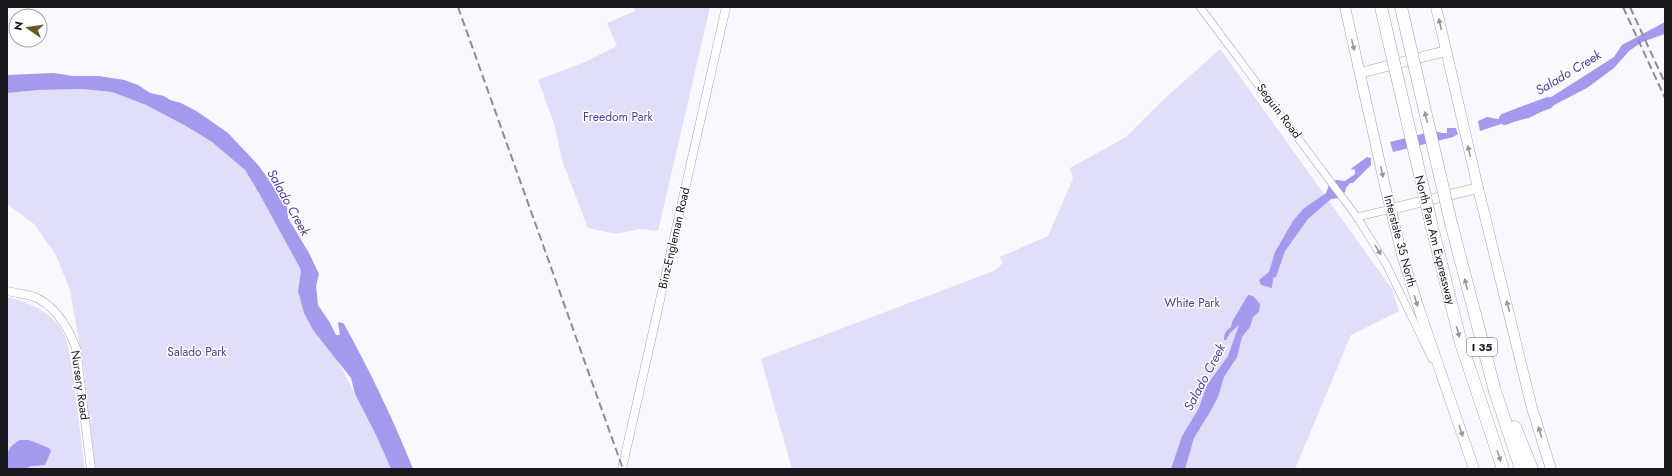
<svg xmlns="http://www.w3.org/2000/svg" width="1672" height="476" font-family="Jost,sans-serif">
<rect width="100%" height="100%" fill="#f8f8fe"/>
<!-- green -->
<g fill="#e0def8">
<path d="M 634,7 L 710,7 L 658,231 L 639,229 L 616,234 L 588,228 L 563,163 L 554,123 L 538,80 L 585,62 L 617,46 L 607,23 L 635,11 Z"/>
<path d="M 1220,49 L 1392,289 L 1399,311 L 1351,335 L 1295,469 L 792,469 L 761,359 L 994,271 L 1003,263 L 1000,257 L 1048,236 L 1073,179 L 1070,168 L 1126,137 L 1163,100 Z"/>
<path d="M 82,89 L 112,92 L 146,105 L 186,126 L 212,142 L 245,170 L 260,195 L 301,270 L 298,291 L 313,330 L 338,361 L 376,435 L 391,469 L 95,469 L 84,370 L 70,290 L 56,255 L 34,224 L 7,204 L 7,93 L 39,90 Z"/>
<path d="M 7,297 C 26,302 47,309 59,326 C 71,343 71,365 74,384 C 78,413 81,441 85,469 L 7,469 Z"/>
</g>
<!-- water -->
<g fill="#a39aed">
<path d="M 1665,22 L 1665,34 L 1642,42 L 1629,51 L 1614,68 L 1587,88 L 1529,118 L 1501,124 L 1480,131 L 1478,121 L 1487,117 L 1498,119 L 1516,113 L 1526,113 L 1614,57 L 1622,45 Z"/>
<path d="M 54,73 L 73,76 L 99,76 L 124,80 L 138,85 L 150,93 L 164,96 L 170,100 L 181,103 L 198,112 L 228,133 L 259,166 L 287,206 L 288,218 L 309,253 L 319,274 L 316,286 L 318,305 L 330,323 L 336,335 L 340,335 L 338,323 L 340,322 L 344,324 C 370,371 393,419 413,469 L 391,469 L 376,435 L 355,394 L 351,378 L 313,330 L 304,313 L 298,291 L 301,270 L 260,195 L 245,170 L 212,142 L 186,126 L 146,105 L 112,92 L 82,89 L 39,90 L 7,93 L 7,75 Z"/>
<path d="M 1447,128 L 1456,128 L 1458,134 L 1453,137 L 1393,152 L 1390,142 L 1434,131 L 1442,133 L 1447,133 Z"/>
<path d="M 1367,157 L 1371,158 L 1371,165 L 1353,183 L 1350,183 L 1346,188 L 1345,192 L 1339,198 L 1331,199 L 1308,219 L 1285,251 L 1276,277 L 1273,278 L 1272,288 L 1261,285 L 1259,280 L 1269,272 L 1275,252 L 1293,221 L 1303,209 L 1326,193 L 1329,185 L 1336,180 L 1345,181 L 1355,174 L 1355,170 L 1351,169 L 1352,168 Z"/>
<path d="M 1248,295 L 1253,296 L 1260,304 L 1259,312 L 1253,317 L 1250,327 L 1242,337 L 1237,357 L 1224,377 L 1218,397 L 1210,412 L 1194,438 L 1185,469 L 1171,469 L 1182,436 L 1199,408 L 1207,385 L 1228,356 L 1239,325 L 1230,333 L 1226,340 L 1224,340 C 1224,333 1226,331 1231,327 L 1232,322 Z"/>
<path d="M 20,440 L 29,440 L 49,448 L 51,451 L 45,465 L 31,466 L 24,469 L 7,469 C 7,454 6,448 20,440 Z"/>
</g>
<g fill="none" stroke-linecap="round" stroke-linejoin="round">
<!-- river -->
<path stroke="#a39aed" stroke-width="12" d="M 1505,119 L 1548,103"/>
<defs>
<g id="minor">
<path d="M 1200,7 L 1357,217 L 1386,264 L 1432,359"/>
<path d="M 1357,217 L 1391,209"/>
</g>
<g id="tertiary">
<path d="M 7,291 C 15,293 24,294 32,296 C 54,304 68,327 76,348 L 91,469"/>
<path d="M 622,469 L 726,7"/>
</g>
<g id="secondary">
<path d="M 1345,7 L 1385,186 L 1402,255 L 1421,315 L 1474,469"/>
<path d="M 1436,7 L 1478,188 L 1532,408 L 1551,469"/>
<path d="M 1360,73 L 1446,51"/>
<path d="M 1391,209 L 1478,188"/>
</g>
<g id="motorway">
<path d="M 1381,7 L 1393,59"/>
<path d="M 1401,7 L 1412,55"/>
<path d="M 1451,223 L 1495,391 L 1521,469"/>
<path d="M 1432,227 L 1461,343 L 1503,469"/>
<path d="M 1515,427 L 1532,469"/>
</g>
</defs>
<!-- minor casing -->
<use href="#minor" stroke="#a5a5b2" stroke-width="8"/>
<!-- tertiary casing -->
<use href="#tertiary" stroke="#a5a5b2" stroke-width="9"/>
<!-- secondary casing -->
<use href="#secondary" stroke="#a5a5b2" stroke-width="11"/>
<!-- motorway casing -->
<use href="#motorway" stroke="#a5a5b2" stroke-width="13"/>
<!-- minor -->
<use href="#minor" stroke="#fff" stroke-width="7"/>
<!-- tertiary -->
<use href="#tertiary" stroke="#fff" stroke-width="8"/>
<!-- secondary -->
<use href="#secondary" stroke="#fff" stroke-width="10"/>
<!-- motorway -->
<use href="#motorway" stroke="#fff" stroke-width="12"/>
<!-- rail -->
<g stroke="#8c8c91" stroke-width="2" stroke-dasharray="8 4" stroke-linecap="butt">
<path d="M 458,7 L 623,469"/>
<path d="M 1623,7 L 1665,98"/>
<path d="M 1630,7 L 1665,83"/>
</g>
<defs>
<g id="motorway-bridge">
<path d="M 1412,55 L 1451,223"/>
<path d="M 1393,59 L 1432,227"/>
</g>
</defs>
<!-- motorway-bridge casing -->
<use href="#motorway-bridge" stroke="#a5a5b2" stroke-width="13" stroke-linecap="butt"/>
<!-- motorway-bridge -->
<use href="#motorway-bridge" stroke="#fff" stroke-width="12"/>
</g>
<!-- one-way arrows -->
<defs><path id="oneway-solid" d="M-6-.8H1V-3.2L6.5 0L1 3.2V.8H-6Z"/></defs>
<g fill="#979799">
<use href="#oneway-solid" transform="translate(1440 24) rotate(-103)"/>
<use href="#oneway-solid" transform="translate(1353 45) rotate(76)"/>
<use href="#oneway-solid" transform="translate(1426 117) rotate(-103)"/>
<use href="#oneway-solid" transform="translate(1469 151) rotate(-103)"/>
<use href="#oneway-solid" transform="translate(1382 172) rotate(78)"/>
<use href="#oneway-solid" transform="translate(1378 250) rotate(59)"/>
<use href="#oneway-solid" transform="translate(1466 284) rotate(-104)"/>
<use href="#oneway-solid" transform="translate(1416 301) rotate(73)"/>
<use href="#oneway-solid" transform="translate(1508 306) rotate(-104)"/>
<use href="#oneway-solid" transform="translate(1458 332) rotate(75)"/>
<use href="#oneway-solid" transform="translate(1461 431) rotate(71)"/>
<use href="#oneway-solid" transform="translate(1540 432) rotate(-107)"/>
<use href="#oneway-solid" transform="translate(1499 456) rotate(72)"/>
</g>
<g text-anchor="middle" stroke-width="3" stroke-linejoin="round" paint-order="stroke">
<!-- shield labels -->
<rect fill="#fff" stroke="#5d5d61" stroke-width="1" x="1467" y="338" width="30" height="18" rx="3"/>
<g font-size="11" font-weight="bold" fill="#18181d">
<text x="1482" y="351">I 35</text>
</g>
<!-- street labels -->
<g font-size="12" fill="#18181d" stroke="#fff">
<text transform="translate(1279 111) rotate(53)" y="4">Seguin Road</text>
<text transform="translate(674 238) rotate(-77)" y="4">Binz-Engleman Road</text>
<text transform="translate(1435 240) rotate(76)" y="4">North Pan Am Expressway</text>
<text transform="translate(1400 241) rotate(75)" y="4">Interstate 35 North</text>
<text transform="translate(80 385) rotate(82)" y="4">Nursery Road</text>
</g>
<!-- park labels -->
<g font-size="12" fill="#4e3a9a" stroke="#fff">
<text x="618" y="121">Freedom Park</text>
<text x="1192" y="307">White Park</text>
<text x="197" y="356">Salado Park</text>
</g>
<!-- water labels -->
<g font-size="13" font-style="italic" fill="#4e3b9b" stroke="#fff">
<text transform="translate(1568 72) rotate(-31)" y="5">Salado Creek</text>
<text transform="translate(289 202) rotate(61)" y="5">Salado Creek</text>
<text transform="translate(1204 377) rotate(-62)" y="5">Salado Creek</text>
</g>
</g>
<!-- border -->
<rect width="1672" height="476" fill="none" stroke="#18181d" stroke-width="16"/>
<!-- north arrow -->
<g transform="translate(28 28) rotate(283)"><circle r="19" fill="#ffffff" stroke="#a3a3a5"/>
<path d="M0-3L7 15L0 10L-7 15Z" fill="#6e5325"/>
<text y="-6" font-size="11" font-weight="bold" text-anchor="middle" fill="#18181d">N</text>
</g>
</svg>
